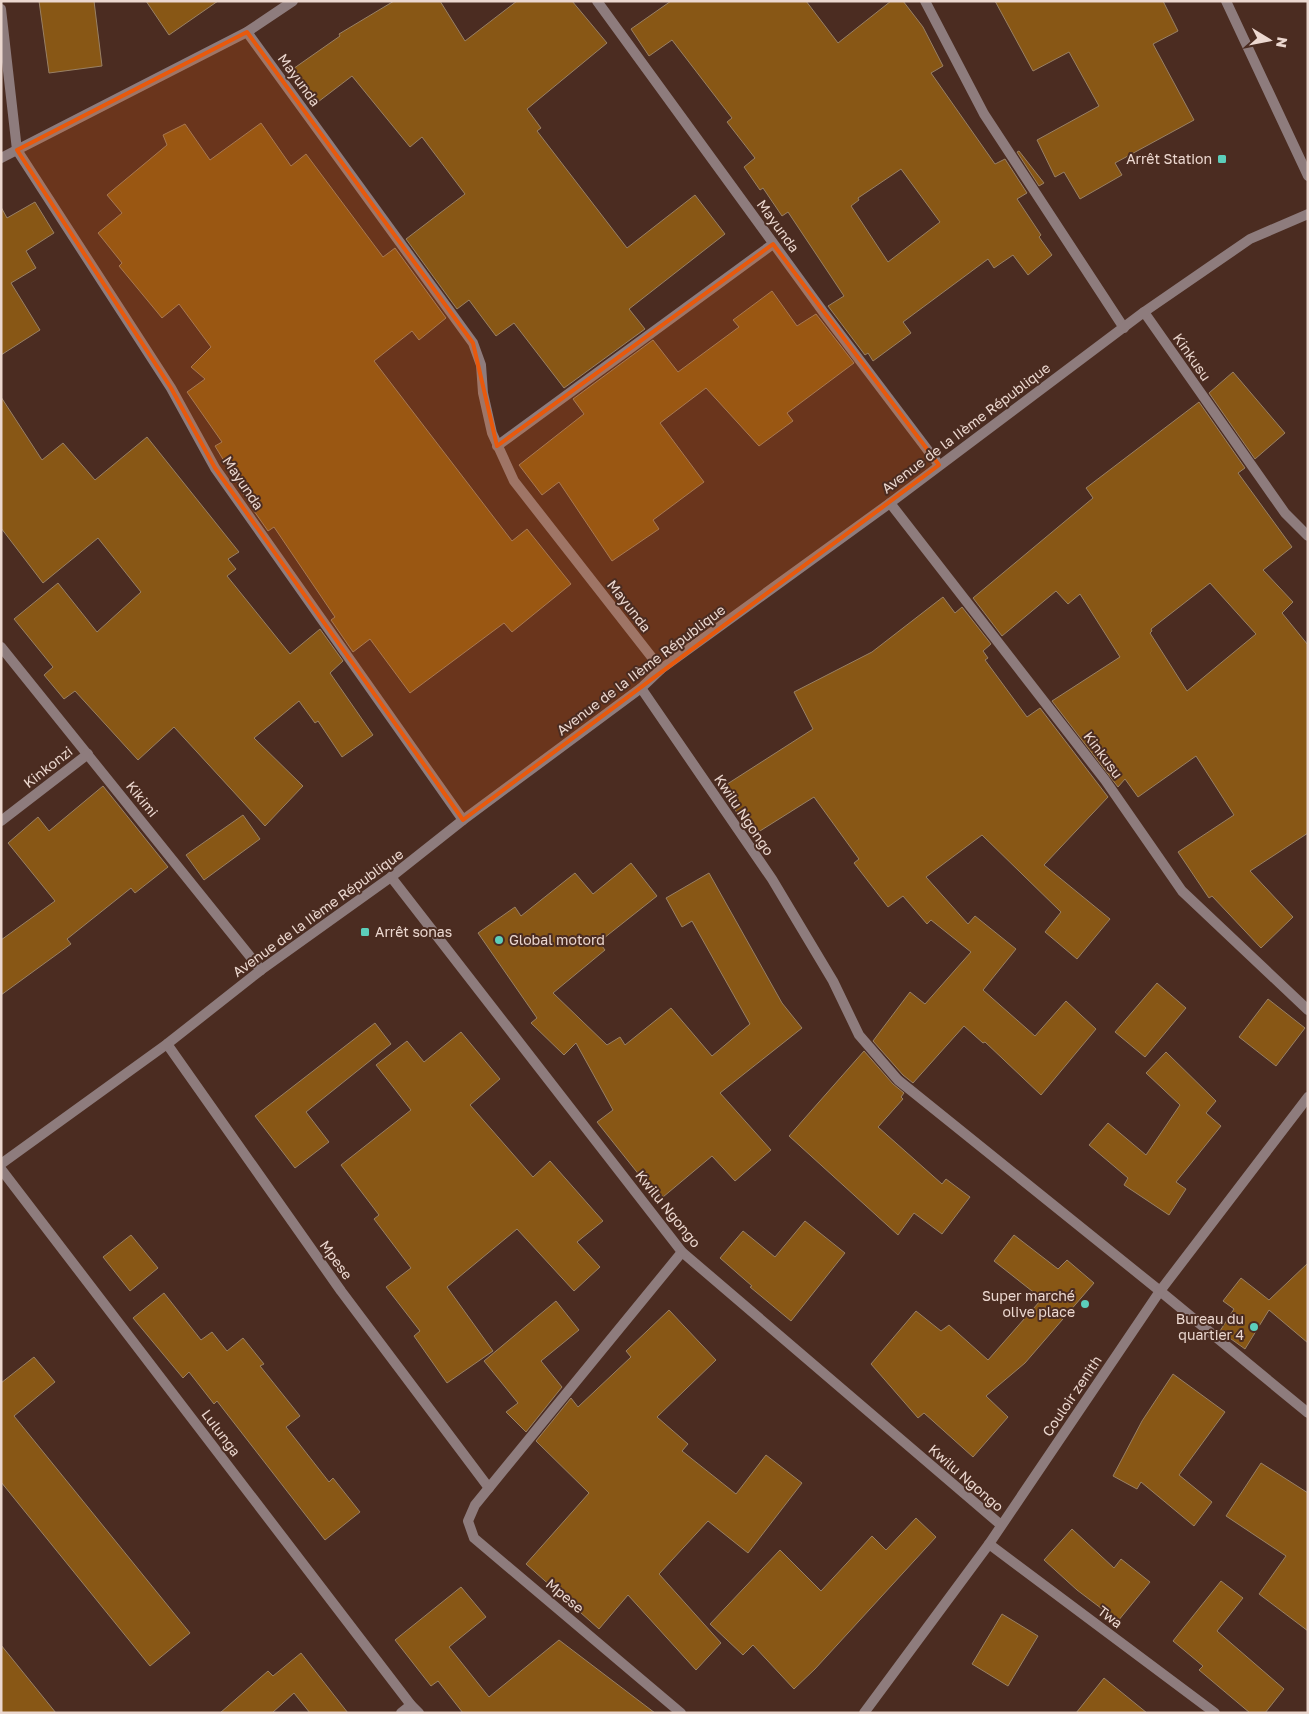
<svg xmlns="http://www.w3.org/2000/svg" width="1309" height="1714" font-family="'Golos Text',sans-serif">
<rect width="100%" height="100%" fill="#4b2c21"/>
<!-- building -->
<g fill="#885715" stroke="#998064" fill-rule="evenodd">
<path d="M 39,1 L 94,1 L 102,66 L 49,73 Z"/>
<path d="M 146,1 L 218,1 L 169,35 Z"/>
<path d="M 394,1 L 440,1 L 465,41 L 517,1 L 572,1 L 607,43 L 527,109 L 541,128 L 537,131 L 627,248 L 695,195 L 725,234 L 629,309 L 645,329 L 564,388 L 514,323 L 496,336 L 469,300 L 457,309 L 406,239 L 465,194 L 422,137 L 410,147 L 352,76 L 314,105 L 290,71 L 340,36 L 339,34 Z"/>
<path d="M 671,1 L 806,1 L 838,43 L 891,1 L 903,1 L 923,27 L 943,66 L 931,73 L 995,164 L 1005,159 L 1027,193 L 1017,199 L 1041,235 L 1039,237 L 1052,255 L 1028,275 L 1013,255 L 994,268 L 988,259 L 903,322 L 911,333 L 873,361 L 868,353 L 865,355 L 828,306 L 844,296 L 788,212 L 782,216 L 763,188 L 760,190 L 744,167 L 755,158 L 727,122 L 732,118 L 672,40 L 649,56 L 631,29 ZM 901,169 L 940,222 L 888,262 L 851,206 L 859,200 L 858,198 Z"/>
<path d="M 995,1 L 1163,1 L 1178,31 L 1153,44 L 1194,120 L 1115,163 L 1122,175 L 1080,199 L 1064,172 L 1055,177 L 1037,140 L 1099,106 L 1069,52 L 1033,71 Z"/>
<path d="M 261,123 L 291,166 L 306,154 L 383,257 L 395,248 L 446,318 L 419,340 L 412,331 L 374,361 L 512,541 L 527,529 L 571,584 L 512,632 L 504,623 L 410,693 L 370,639 L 353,652 L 331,620 L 335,617 L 274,527 L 268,531 L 254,511 L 215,446 L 222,442 L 187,392 L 205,379 L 191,367 L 211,347 L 179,304 L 162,318 L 119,266 L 122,263 L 98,233 L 122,213 L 107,195 L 167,145 L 163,135 L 185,124 L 210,160 Z"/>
<path d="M 1019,151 L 1044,183 L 1039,186 L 1017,152 Z"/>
<path d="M 35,202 L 54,233 L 26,251 L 36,268 L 11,283 L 40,330 L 1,355 L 1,207 L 7,218 Z"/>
<path d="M 772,291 L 797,326 L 816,314 L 854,363 L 787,413 L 793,421 L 759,446 L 706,388 L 660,423 L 704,482 L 653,520 L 659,529 L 612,561 L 559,482 L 542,495 L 519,465 L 584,414 L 573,399 L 653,340 L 678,372 L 739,327 L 733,320 Z"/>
<path d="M 1233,372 L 1285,433 L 1255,459 L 1209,393 Z"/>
<path d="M 1,397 L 42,460 L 63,443 L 95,480 L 147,437 L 239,552 L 228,559 L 236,569 L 227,576 L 290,654 L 320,629 L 343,661 L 330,673 L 373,735 L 342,757 L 318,721 L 315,723 L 299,701 L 254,738 L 303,786 L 265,826 L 174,727 L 138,760 L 75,691 L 64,699 L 44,675 L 53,667 L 14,619 L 58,583 L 97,632 L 141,592 L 98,538 L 43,583 L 1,528 Z"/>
<path d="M 1199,402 L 1245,468 L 1238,473 L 1292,547 L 1263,570 L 1293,602 L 1282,613 L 1308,645 L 1308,833 L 1250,871 L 1293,917 L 1261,948 L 1212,896 L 1209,898 L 1178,852 L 1234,815 L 1196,756 L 1138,797 L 1125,779 L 1118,787 L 1052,701 L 1120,657 L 1080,594 L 1068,604 L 1056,591 L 1002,636 L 973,598 L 1093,498 L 1086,488 ZM 1210,583 L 1256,634 L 1187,691 L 1150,633 L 1152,631 L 1151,629 Z"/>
<path d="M 943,597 L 955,613 L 962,607 L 991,644 L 983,651 L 988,658 L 985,660 L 1027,717 L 1040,708 L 1108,797 L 1044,865 L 1110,919 L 1077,959 L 1045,932 L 1061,912 L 982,835 L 926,877 L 968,924 L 975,916 L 1016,949 L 983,990 L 1035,1036 L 1066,1001 L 1096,1029 L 1041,1095 L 985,1042 L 983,1043 L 964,1026 L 913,1083 L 903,1075 L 873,1041 L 910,992 L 925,1004 L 971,952 L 931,920 L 927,924 L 903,896 L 888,907 L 854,863 L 859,859 L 814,797 L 752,836 L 721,788 L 813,729 L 794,692 L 872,652 Z"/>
<path d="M 103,786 L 168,867 L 135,893 L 131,888 L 67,939 L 71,944 L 1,995 L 1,940 L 55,901 L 8,843 L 38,817 L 49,831 Z"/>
<path d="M 243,815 L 260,839 L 204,880 L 186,855 Z"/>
<path d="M 631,863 L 657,896 L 599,942 L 605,950 L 553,993 L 607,1045 L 620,1037 L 625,1045 L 671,1008 L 712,1056 L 750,1024 L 692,921 L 682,927 L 666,898 L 709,873 L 782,1003 L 802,1028 L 720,1093 L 771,1150 L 735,1181 L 712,1156 L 663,1197 L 651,1183 L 648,1186 L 597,1122 L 613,1110 L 576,1043 L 564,1055 L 531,1023 L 537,1018 L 478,933 L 515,907 L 521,916 L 575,873 L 593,894 Z"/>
<path d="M 1157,983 L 1186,1008 L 1145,1057 L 1115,1032 Z"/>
<path d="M 1268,999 L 1305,1028 L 1276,1066 L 1239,1037 Z"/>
<path d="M 375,1023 L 391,1044 L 306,1112 L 329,1142 L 295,1168 L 255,1116 Z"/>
<path d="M 461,1032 L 500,1079 L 470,1105 L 533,1177 L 550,1161 L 603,1221 L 577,1242 L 600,1267 L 574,1291 L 517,1229 L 447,1287 L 493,1351 L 447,1383 L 414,1336 L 420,1331 L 386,1287 L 411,1268 L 374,1219 L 379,1215 L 341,1165 L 411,1110 L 376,1065 L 407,1041 L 424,1062 Z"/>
<path d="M 864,1051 L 893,1084 L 904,1093 L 901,1097 L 903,1099 L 878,1127 L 942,1184 L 946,1179 L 970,1197 L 942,1234 L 914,1213 L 898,1235 L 789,1136 Z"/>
<path d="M 1166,1052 L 1216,1101 L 1206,1113 L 1221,1126 L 1176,1182 L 1186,1189 L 1169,1215 L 1124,1185 L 1128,1178 L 1089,1145 L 1108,1123 L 1146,1155 L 1180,1105 L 1146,1073 Z"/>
<path d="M 805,1221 L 845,1253 L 791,1321 L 750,1287 L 752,1286 L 720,1258 L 743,1231 L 775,1257 Z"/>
<path d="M 131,1235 L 158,1268 L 130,1291 L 103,1257 Z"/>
<path d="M 1014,1235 L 1058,1269 L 1067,1260 L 1094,1283 L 1025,1363 L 986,1396 L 1008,1417 L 973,1457 L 924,1413 L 918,1418 L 871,1364 L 916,1311 L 941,1331 L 949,1325 L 988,1360 L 1040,1301 L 1036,1297 L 1037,1295 L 994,1261 Z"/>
<path d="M 1308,1263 L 1308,1343 L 1269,1310 L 1245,1349 L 1220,1331 L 1234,1309 L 1223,1301 L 1241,1278 L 1269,1300 Z"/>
<path d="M 164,1293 L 201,1340 L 212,1332 L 227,1351 L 243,1338 L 264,1364 L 260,1366 L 300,1416 L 286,1427 L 329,1482 L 333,1478 L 360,1512 L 325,1540 L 217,1401 L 214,1404 L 189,1372 L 183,1378 L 133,1318 Z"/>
<path d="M 556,1301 L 579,1330 L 541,1361 L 562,1387 L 526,1432 L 506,1412 L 518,1403 L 484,1361 Z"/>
<path d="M 669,1310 L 716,1360 L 657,1417 L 688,1444 L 682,1451 L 736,1494 L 766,1455 L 802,1483 L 748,1553 L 708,1521 L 659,1574 L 721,1643 L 696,1670 L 628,1595 L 599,1629 L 526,1564 L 589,1493 L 536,1441 L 571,1398 L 578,1407 L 631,1357 L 626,1351 Z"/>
<path d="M 34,1357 L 55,1382 L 14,1416 L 190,1633 L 150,1666 L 1,1482 L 1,1383 Z"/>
<path d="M 1173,1374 L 1225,1412 L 1179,1475 L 1212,1502 L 1194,1526 L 1141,1482 L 1137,1489 L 1113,1476 L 1142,1421 Z"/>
<path d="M 1261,1463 L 1308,1493 L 1308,1631 L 1259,1594 L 1286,1556 L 1226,1516 Z"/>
<path d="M 916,1518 L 936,1537 L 815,1669 L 794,1689 L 753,1645 L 743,1655 L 710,1624 L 780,1550 L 821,1591 L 872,1536 L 886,1550 Z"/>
<path d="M 1072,1529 L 1114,1568 L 1121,1559 L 1150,1582 L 1118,1621 L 1077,1590 L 1044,1560 Z"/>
<path d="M 1221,1581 L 1243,1598 L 1217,1631 L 1284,1689 L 1265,1713 L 1250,1713 L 1199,1670 L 1203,1666 L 1173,1641 Z"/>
<path d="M 461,1587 L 486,1617 L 449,1647 L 489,1697 L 559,1640 L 655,1713 L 463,1713 L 438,1681 L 431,1686 L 395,1640 Z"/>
<path d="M 1002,1614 L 1038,1636 L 1008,1686 L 972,1664 Z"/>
<path d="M 1,1645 L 56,1713 L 1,1713 Z"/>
<path d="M 301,1653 L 348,1713 L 310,1713 L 294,1693 L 272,1713 L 220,1713 L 268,1671 L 273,1676 Z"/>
<path d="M 1104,1678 L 1147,1713 L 1076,1713 Z"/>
</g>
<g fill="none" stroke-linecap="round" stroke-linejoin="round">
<!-- minor -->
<g stroke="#8e7c7d" stroke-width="10">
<path d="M 597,1 L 824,313 L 939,465"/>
<path d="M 925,1 L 984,114 L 1124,328"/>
<path d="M 1226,1 L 1308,176"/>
<path d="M 1,9 L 17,150 L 171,388 L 215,468 L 463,820"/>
<path d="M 247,32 L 473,343 L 481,365 L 483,393 L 492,433 L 514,481 L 661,669"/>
<path d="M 1,158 L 247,32 L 293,1"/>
<path d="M 1144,312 L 1285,513 L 1308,536"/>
<path d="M 497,446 L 773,244"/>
<path d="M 890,503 L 1105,780 L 1182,891 L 1308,1010"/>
<path d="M 1,647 L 261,970"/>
<path d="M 641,688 L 772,879 L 833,981 L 859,1035 L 898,1080 L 1160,1291 L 1308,1413"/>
<path d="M 1,821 L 88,754"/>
<path d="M 391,877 L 682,1252 L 1001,1525"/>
<path d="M 167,1044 L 341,1291 L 489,1488"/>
<path d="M 1,1169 L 411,1705 L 419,1713"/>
<path d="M 989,1544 L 1215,1713"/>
<path d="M 401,1713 L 411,1705"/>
<path d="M 681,1713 L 474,1538 L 468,1521 L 475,1505 L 682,1252"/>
<path d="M 864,1713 L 989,1544 L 1160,1291 L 1308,1097"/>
</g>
<!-- tertiary -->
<path stroke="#8e7c7d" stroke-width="10" d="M 1,1164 L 167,1044 L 261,970 L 391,877 L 463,820 L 641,688 L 661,669 L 890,503 L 1144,312 L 1250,239 L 1308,214"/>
</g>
<!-- marked area -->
<path fill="#e8590c" fill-opacity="0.2" stroke="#e8590c" stroke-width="4" stroke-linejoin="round" d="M 247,32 L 473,343 L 497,446 L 773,244 L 939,465 L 463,820 L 215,468 L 171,388 L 17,150 Z"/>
<!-- markers -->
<g fill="#5cceba" stroke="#4b2c21" stroke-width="2">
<rect x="1217" y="154" width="10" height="10" rx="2.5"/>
<rect x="360" y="927" width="10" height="10" rx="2.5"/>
<circle cx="499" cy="940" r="5"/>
<circle cx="1085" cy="1304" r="5"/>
<circle cx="1254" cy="1327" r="5"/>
</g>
<g text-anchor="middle" stroke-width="4" stroke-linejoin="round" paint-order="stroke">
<!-- street labels -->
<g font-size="14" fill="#ecd8d0" stroke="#4b2c21">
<text transform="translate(299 80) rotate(54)" y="5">Mayunda</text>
<text transform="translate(778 226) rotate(54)" y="5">Mayunda</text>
<text transform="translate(1192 357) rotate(55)" y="5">Kinkusu</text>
<text transform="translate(966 428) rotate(-37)" y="5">Avenue de la IIème République</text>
<text transform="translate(243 483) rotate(56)" y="5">Mayunda</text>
<text transform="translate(629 606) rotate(52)" y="5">Mayunda</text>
<text transform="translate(641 670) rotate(-37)" y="5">Avenue de la IIème République</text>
<text transform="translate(1103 755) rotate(53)" y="5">Kinkusu</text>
<text transform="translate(48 767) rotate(-38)" y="5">Kinkonzi</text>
<text transform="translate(142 799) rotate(51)" y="5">Kikimi</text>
<text transform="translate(744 815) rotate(56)" y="5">Kwilu Ngongo</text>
<text transform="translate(318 913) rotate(-36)" y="5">Avenue de la IIème République</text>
<text transform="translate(668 1209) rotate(51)" y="5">Kwilu Ngongo</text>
<text transform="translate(336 1260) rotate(54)" y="5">Mpese</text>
<text transform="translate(1072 1396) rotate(-56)" y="5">Couloir zenith</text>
<text transform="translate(221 1433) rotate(53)" y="5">Lulunga</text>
<text transform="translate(966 1478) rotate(41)" y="5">Kwilu Ngongo</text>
<text transform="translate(565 1596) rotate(40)" y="5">Mpese</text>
<text transform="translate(1110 1617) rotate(37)" y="5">Twa</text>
</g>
<!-- poi labels -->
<g font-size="14" fill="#ecd8d0" stroke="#4b2c21" text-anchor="end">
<text x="1212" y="164">Arrêt Station</text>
<text x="375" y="937" text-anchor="start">Arrêt sonas</text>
<text x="509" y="945" text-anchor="start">Global motord</text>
<text x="1075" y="1301">Super marché<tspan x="1075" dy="16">olive place</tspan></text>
<text x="1244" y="1324">Bureau du<tspan x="1244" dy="16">quartier 4</tspan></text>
</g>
</g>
<!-- border -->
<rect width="1309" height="1714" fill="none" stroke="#ecd8d0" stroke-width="5"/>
<!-- north arrow -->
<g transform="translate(1269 40) rotate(100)" stroke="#4b2c21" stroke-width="4" paint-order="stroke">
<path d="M0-4L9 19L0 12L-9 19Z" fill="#ecd8d0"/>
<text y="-8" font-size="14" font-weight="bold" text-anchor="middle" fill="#ecd8d0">N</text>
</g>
</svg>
